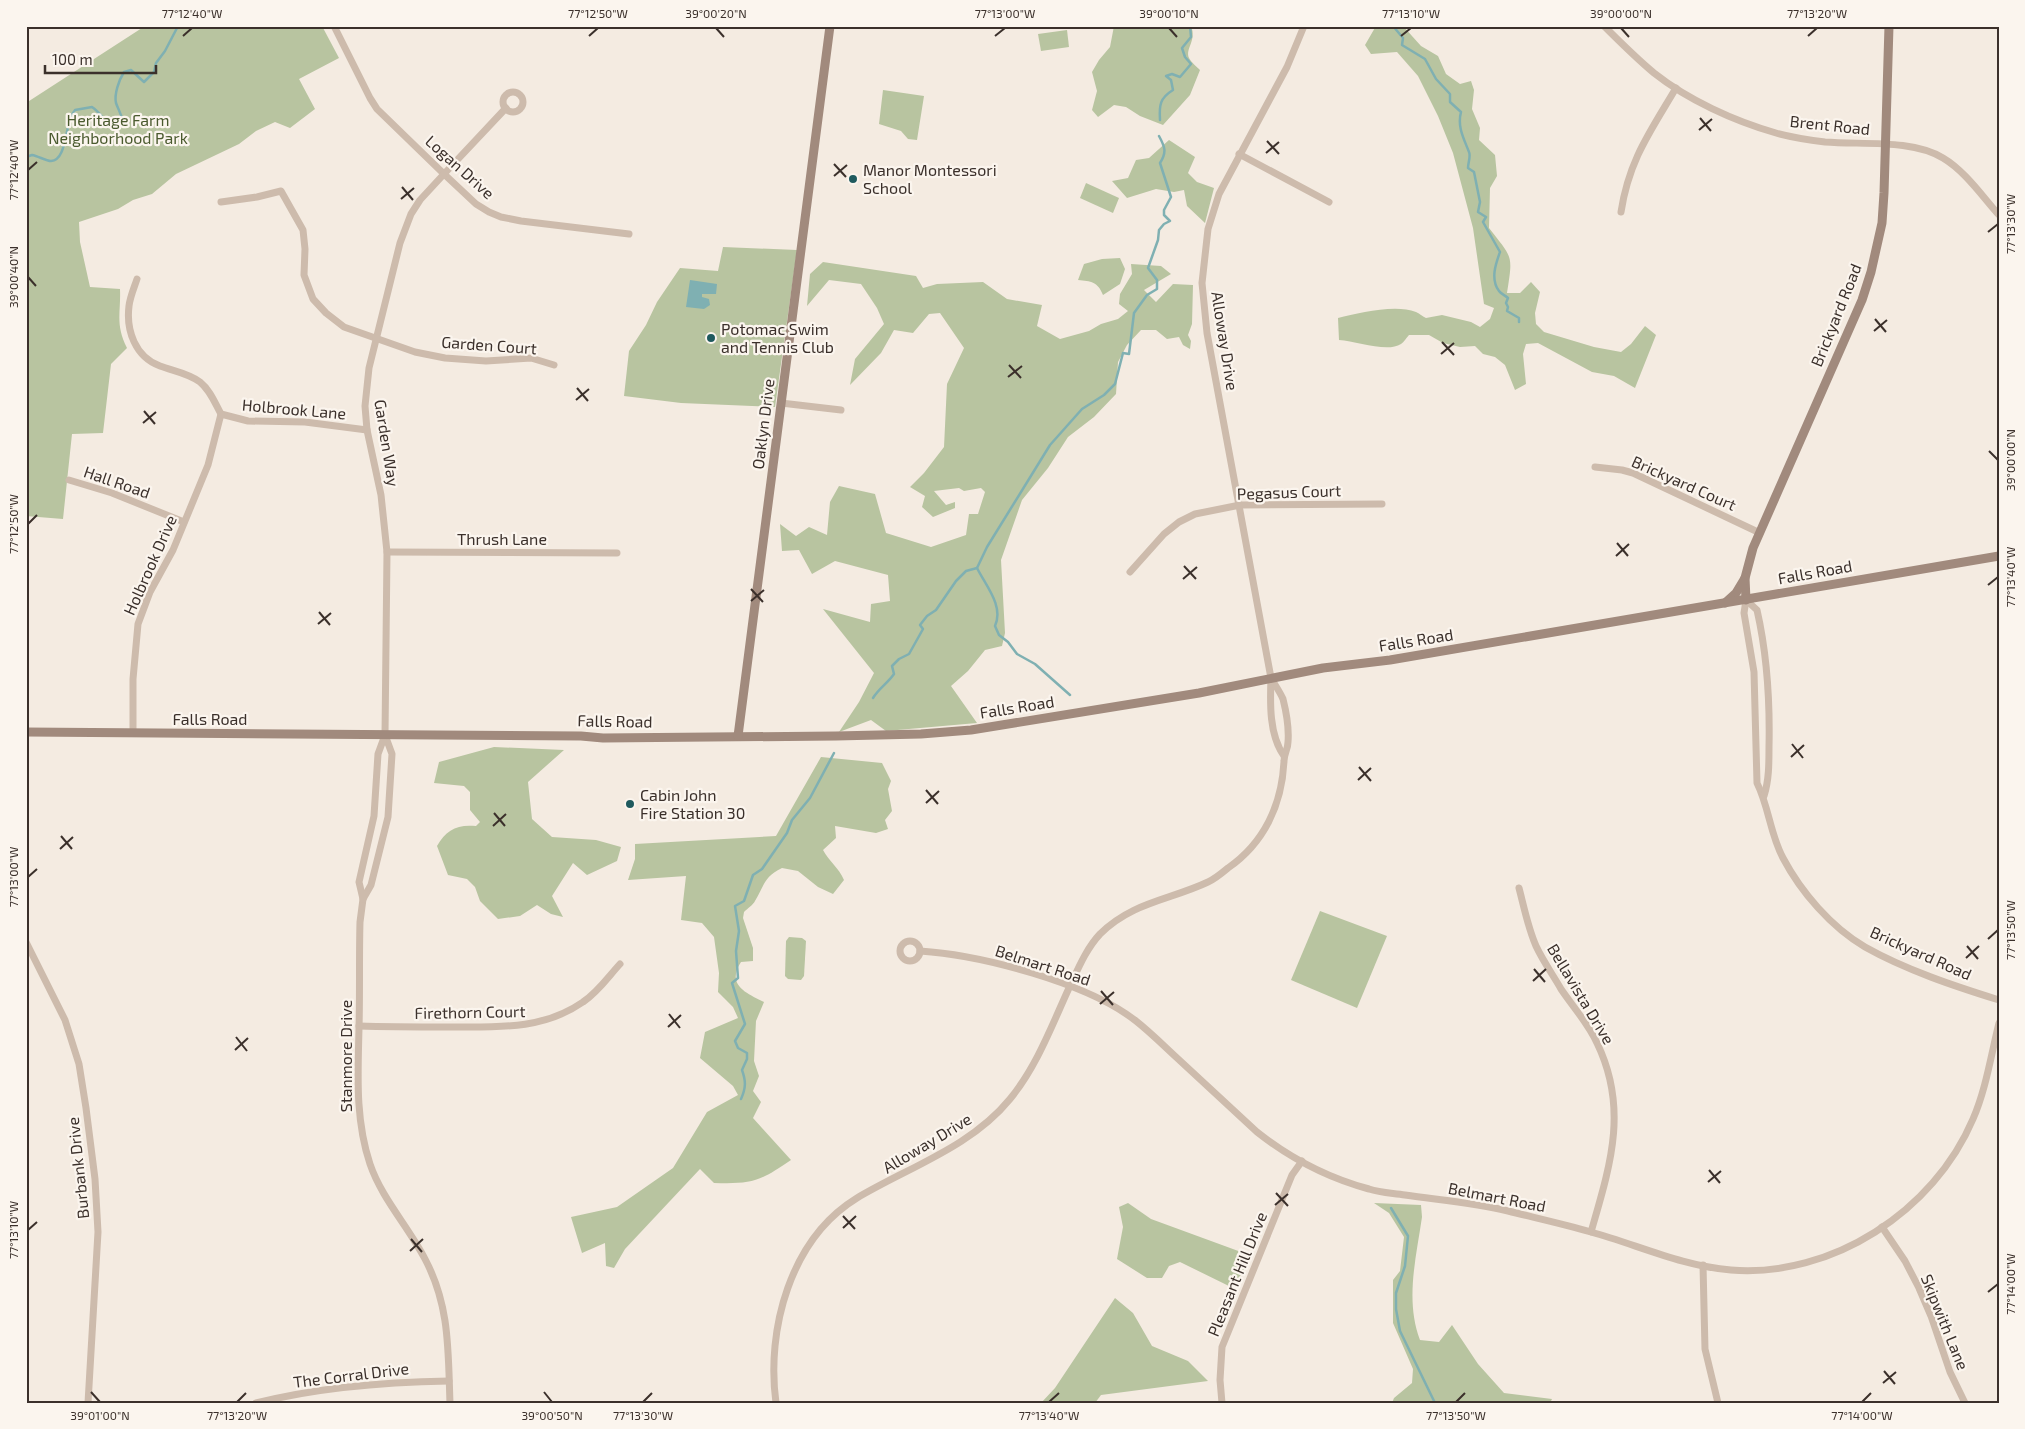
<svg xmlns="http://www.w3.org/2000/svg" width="2025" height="1429" font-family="'Exo 2',sans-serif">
<rect width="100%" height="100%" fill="#f4ebe1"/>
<!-- green -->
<g fill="#b8c4a0">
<path d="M 145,26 L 322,26 L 339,58 L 299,79 L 315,109 L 290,128 L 275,122 L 256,131 L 239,144 L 176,174 L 152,194 L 133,200 L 118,209 L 79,222 L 80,242 L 90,287 L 120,289 C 121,313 115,324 127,348 L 111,364 L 103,433 L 72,434 L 63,519 L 26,516 L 26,103 Z"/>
<path d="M 1114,26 L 1191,26 C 1197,41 1185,48 1189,58 C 1191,62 1197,67 1200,70 L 1190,95 L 1163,125 L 1140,116 L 1126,107 L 1114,105 L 1098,117 L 1092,110 L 1097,91 L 1092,72 L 1099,60 L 1110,47 Z"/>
<path d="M 1376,26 L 1403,26 L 1421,46 L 1438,56 L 1446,74 L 1460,84 L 1471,81 L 1474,90 L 1472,109 L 1480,128 L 1479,140 L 1495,155 L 1497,176 L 1490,188 L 1489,228 C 1513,259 1513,254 1507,293 L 1520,293 L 1531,282 L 1540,292 L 1535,313 L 1536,324 L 1544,332 L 1594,347 L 1621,352 L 1631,344 L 1645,326 L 1656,335 L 1635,388 L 1614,376 L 1592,372 L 1538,343 L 1526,344 L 1523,354 L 1526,384 L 1515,390 L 1505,365 L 1495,357 L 1483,354 L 1475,346 L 1460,347 L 1443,343 L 1429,335 L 1409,335 C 1406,338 1404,342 1401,344 C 1387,353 1357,341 1339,340 L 1338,318 C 1359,313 1395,304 1416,312 C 1419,313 1423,317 1426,318 L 1442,315 L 1471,322 L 1480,327 L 1490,319 L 1494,308 L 1484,304 L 1473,228 L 1453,153 L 1438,116 L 1418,76 L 1397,52 L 1371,54 L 1365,45 Z"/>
<path d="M 1067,30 L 1069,47 L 1041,51 L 1038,34 Z"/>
<path d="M 883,90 L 924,96 L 917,140 L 908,139 L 901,131 L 879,124 Z"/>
<path d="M 1169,140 L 1195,157 L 1188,173 L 1197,182 L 1214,188 L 1205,223 L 1187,206 L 1184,190 L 1174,192 L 1156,189 L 1127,198 L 1112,181 L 1128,178 L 1136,160 L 1149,158 Z"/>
<path d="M 1086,183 L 1119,198 L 1113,213 L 1080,198 Z"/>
<path d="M 723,247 L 797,250 L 775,407 L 681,403 L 624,396 L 629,351 L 646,325 L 657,302 L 680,268 L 718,271 Z"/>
<path d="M 1120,258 L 1125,269 L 1120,284 L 1103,295 C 1098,282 1091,281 1078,280 L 1084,264 L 1102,259 Z"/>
<path d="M 823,262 L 916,276 L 923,288 L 937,284 L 983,282 L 1007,299 L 1042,305 L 1037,326 L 1060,339 L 1089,331 L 1101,324 L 1118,319 L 1128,311 L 1119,304 L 1120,294 L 1132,274 L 1131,264 L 1161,266 L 1171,274 L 1144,290 L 1156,302 L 1173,284 L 1193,285 L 1192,324 L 1188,335 L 1191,341 L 1190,349 L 1183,345 L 1179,337 L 1167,339 L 1156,330 L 1141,330 L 1127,345 L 1118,362 L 1116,394 L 1094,417 L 1068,437 L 1048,468 L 1022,500 L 1001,560 L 1005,633 L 1002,646 L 985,650 L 968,671 L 951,686 L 977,723 L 886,731 L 871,720 L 839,732 L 859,702 L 874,673 L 823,609 L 870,622 L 871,604 L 890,601 L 888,575 L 835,561 L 812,574 L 799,550 L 782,551 L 780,524 L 796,536 L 809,527 L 827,535 L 830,502 L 839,486 L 875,494 L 886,533 L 931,547 L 966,535 L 969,514 L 978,514 L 985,492 L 981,488 L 964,491 L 959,488 L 934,491 L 946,505 L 955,502 L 955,508 L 933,517 L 922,507 L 925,496 L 910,487 L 924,473 L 944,447 L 947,384 L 964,348 L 940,313 L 929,314 L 913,333 L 894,330 L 881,353 L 850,385 L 855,359 L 884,324 L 877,308 L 861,284 L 829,280 L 807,306 L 810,274 Z"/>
<path d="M 494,747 L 564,750 L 528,782 L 532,819 L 552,837 L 596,840 L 621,847 L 617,861 L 587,875 L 573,863 L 552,896 L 563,917 L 551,914 L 537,905 L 520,916 L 498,919 L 480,901 L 475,887 L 467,879 L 448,875 L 437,846 C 446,830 457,824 476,826 L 480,822 L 470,810 L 470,792 L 464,786 L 434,783 L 439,762 Z"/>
<path d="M 821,757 L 882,763 L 891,781 L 888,789 L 892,811 L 885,820 L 888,829 L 876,833 L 835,826 L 836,838 L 823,850 C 829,861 839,868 844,880 L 833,894 L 818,887 L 798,871 L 782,868 C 764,877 765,884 755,901 C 753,905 748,908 744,912 L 743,918 L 753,948 L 753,961 L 741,962 C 726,985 746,993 764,1002 L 756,1021 L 754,1061 L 759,1076 L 753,1091 L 761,1102 L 753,1118 L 791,1160 C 759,1182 752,1184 714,1183 L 700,1169 L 625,1249 L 614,1268 L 606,1266 L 605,1243 L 582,1253 L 571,1217 L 617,1207 L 673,1168 L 707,1112 L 738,1095 L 733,1086 L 700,1058 L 705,1032 L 738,1018 L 733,1007 L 718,992 L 719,973 L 714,937 L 702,923 L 681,920 L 686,876 L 628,880 L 635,859 L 635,844 L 776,836 Z"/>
<path d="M 1320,911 L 1387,936 L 1357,1008 L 1291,980 Z"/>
<path d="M 789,937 L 802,938 L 806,941 L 804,976 L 801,980 L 788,979 L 785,976 L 786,941 Z"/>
<path d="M 1128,1203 L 1151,1219 L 1252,1256 L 1233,1288 L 1180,1262 L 1169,1266 L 1162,1278 L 1147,1278 L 1117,1259 L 1123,1227 L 1119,1207 Z"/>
<path d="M 1374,1203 L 1421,1205 L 1422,1217 C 1416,1258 1405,1301 1420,1340 L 1439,1342 L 1452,1325 L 1478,1364 L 1504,1393 L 1552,1399 L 1550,1403 L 1392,1403 L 1394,1398 L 1412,1383 L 1413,1369 L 1393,1323 L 1393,1280 L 1400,1271 L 1404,1237 L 1389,1213 Z"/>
<path d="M 1115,1298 L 1133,1313 L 1152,1346 L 1188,1361 L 1208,1381 L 1101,1395 L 1095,1403 L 1041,1403 L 1055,1388 Z"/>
</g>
<!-- water -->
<path fill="#7fb0b2" d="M 690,280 L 717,284 L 716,294 L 702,294 L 702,297 L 709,299 L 710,305 L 704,309 L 686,307 Z"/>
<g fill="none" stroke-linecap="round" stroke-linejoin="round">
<!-- stream -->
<g stroke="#7fb0b2" stroke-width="2.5">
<path d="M 1393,26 L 1403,38 L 1402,45 L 1425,59 L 1436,79 L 1450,94 L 1450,102 L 1461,112 C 1457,127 1464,139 1469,152 C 1471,156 1468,163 1468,168 L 1474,172 L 1480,202 L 1478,212 L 1486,217 L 1483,222 L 1500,252 C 1496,263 1490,279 1499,291 C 1501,294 1505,295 1508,298 L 1506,303 L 1508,307 L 1507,311 L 1519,318 L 1519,322"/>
<path d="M 1160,120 C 1159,105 1160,98 1173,90 L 1171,80 L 1166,76 L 1172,74 L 1180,77 L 1191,64 L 1185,57 L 1182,48 L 1191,37 L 1190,26"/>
<path d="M 26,157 L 32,155 C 38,156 46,161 51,161 C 68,160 64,122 75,110 L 92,107 C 101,113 105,122 114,128 L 122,119 C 121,113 118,109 116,103 C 114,94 119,80 124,72 L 131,70 L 144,82 L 154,72 L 156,63 L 165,51 L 177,28 L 187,26"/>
<path d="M 1070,695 L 1035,664 L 1017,654 L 1008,642 L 999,635 L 995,626 C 1004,606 986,586 977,568 L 987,547 L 1050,445 L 1082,409 L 1104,395 L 1115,384 L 1123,353 L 1129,354 L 1134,313 L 1147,295 L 1157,289 L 1157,280 L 1148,268 L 1158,240 L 1159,230 L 1164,224 L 1170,221 L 1164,215 L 1164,210 L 1171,197 L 1160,163 C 1167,152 1165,147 1159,136"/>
<path d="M 873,698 C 879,688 887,684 894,674 L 892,666 L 899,659 L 909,654 L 923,629 L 920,625 L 927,616 L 936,610 L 956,581 L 966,571 L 977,568"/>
<path d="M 741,1099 C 746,1088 746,1081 742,1070 L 747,1059 L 747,1053 L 738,1048 L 735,1041 L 745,1024 L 732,983 L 738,978 L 736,951 L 739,931 L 735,906 L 744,901 L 753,875 L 762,869 L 787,833 L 792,820 L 810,798 L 834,753"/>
<path d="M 1391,1208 L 1408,1236 L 1405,1266 L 1396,1293 L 1396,1309 L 1400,1331 L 1435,1403"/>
</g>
<!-- street -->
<g stroke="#cdbbac" stroke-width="7">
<path d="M 334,26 L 370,98 L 377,109 L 444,174 L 476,204 L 489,212 L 501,217 L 521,221 L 629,234"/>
<path d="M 1604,26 C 1620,42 1636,58 1654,73 C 1688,100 1734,121 1776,133 C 1791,137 1809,140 1825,142 C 1862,145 1912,139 1943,158 C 1965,171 1982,196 1999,215"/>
<circle cx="513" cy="102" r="10"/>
<path d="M 1239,154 L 1329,202"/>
<path d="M 221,202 L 257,197 L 281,191 L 303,230 L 305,249 L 304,275 L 313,299 L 326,313 L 344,327 L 415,352 L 445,358 L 486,361 L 531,358 L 554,365"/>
<path d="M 1621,212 C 1629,160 1650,132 1676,88"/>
<path d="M 137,279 C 134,288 130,297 129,306 C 126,330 135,357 160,366 C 173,371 188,373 200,382 C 210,390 215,403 221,414 L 248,421 L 305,422 L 367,430"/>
<path d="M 781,403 L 841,410"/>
<path d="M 1595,467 L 1622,470 L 1633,473 L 1760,533"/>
<path d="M 69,480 L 112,493 L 184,522"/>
<path d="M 387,552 L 617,553"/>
<path d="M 1130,572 L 1164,534 L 1179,522 L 1195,514 L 1240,505 L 1382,504"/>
<path d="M 1746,600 L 1744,613 L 1754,672 L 1757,783 C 1769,807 1770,834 1783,858 C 1801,892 1831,927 1865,947 C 1906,970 1954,986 1999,1000"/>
<path d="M 1746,600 L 1757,610 C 1767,654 1770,701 1769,747 C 1769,764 1769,780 1764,796"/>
<path d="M 133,733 L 133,679 L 138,624 L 150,592 L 173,550 L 208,465 L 221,414"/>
<path d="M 385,735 L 392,754 L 388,817 L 371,885 L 363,899 L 360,922 C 359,957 360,993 359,1028 C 358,1074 355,1119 370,1164 C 382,1199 408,1226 425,1259 C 450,1306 448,1351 450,1403"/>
<path d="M 1284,756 C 1269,735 1270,703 1271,678 L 1207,333 L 1202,283 L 1208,229 L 1219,194 L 1287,67 L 1304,26"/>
<path d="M 1519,888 C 1524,907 1528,928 1536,946 C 1543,961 1553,975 1561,989 C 1573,1007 1588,1023 1597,1043 C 1629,1109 1610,1166 1591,1232"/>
<path d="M 363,899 L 359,882 L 374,816 L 378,754 L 385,735 L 387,552 L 381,495 L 367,430 L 365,406 L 369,368 L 400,243 L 411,214 L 420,200 L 444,174 L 506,108"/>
<circle cx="910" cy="951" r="10"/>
<path d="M 26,942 L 65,1020 L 79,1064 L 86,1108 L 95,1179 L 98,1232 L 88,1403"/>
<path d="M 920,951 C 981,955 1088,983 1136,1021 C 1150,1032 1163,1045 1176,1057 C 1203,1082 1230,1107 1257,1132 C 1290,1158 1328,1178 1369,1189 C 1381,1193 1393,1193 1405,1195 C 1439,1200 1474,1203 1508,1211 C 1536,1218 1564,1224 1591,1232 C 1638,1245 1682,1266 1731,1270 C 1832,1278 1934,1211 1973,1119 C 1986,1089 1991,1055 1999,1023"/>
<path d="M 359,1026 C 389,1027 420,1027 451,1027 C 497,1027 543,1030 583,1002 C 598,992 608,977 620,964"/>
<path d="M 1882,1227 L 1905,1261 L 1919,1288 L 1931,1316 L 1950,1372 L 1965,1403"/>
<path d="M 1703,1265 L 1705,1349 L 1718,1403"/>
<path d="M 256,1403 C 320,1387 384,1382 449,1381"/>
<path d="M 776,1403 C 766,1330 790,1239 857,1198 C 909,1167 971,1147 1010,1099 C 1037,1066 1052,1025 1069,988 C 1078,969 1086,949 1100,934 C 1132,902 1170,900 1208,882 C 1215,879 1222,873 1228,868 C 1264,843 1282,805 1284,761 C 1284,754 1288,749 1288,742 C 1289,730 1286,711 1283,699 C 1280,692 1275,685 1271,678"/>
<path d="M 1222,1403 L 1220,1380 L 1222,1347 L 1292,1175 L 1302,1161"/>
</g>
<!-- secondary -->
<g stroke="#a18a7d" stroke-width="9">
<path d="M 1746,600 L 1745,578 L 1753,548 L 1862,300 L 1871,272 L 1882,223 L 1884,193 L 1889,26"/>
<path d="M 1725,603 L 1736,593 L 1745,578"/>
<path d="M 26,732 L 581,736 L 603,738 L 836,736 L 921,734 L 971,730 L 1199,693 L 1323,668 L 1390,660 L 1999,556"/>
<path d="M 738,736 L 830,26"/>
</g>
</g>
<!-- ticks -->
<path fill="none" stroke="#3b302b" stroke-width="2" d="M 716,28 L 724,37M 1169,28 L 1177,37M 1621,28 L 1629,37M 183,36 L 192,28M 589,36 L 598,28M 995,36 L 1005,28M 1401,36 L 1411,28M 1808,36 L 1817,28M 1700,118 L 1711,131M 1699,130 L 1712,119M 1267,141 L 1279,154M 1266,153 L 1279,142M 834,164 L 846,177M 28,170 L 37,162M 834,176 L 847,165M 402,187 L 413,200M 401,199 L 414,188M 1988,232 L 1998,224M 28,277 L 36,286M 1875,319 L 1886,332M 1874,331 L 1887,320M 1442,342 L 1454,355M 1441,354 L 1454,343M 1009,365 L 1021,378M 1008,377 L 1022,366M 577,388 L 588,401M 576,400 L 589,389M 144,411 L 155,424M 143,423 L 156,412M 1989,451 L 1998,460M 28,524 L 37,515M 1617,543 L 1628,556M 1616,556 L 1629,544M 1184,566 L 1196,579M 1183,579 L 1197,567M 1988,585 L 1998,577M 751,589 L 763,602M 751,601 L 764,590M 319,612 L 330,625M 318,624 L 331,613M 1792,744 L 1803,758M 1791,757 L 1804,745M 1359,767 L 1371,781M 1358,780 L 1371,768M 926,790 L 938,804M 926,803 L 939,791M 494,813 L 505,826M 493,826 L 506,814M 61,836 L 72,849M 60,849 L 73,837M 28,877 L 37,869M 1988,939 L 1998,930M 1967,946 L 1978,959M 1966,958 L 1979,946M 1534,969 L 1545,982M 1533,981 L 1546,969M 1101,991 L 1113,1005M 1100,1004 L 1114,992M 669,1014 L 680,1028M 668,1027 L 681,1015M 236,1037 L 247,1051M 235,1050 L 248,1038M 1709,1170 L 1720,1183M 1708,1182 L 1721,1171M 1276,1193 L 1288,1206M 1275,1205 L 1288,1194M 843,1216 L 855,1229M 843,1228 L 856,1216M 28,1230 L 37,1222M 411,1239 L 422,1252M 410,1251 L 423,1239M 1988,1292 L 1998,1284M 1884,1371 L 1895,1384M 1883,1383 L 1896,1372M 91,1392 L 100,1402M 544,1392 L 552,1402M 237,1402 L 246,1393M 643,1402 L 652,1393M 1049,1402 L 1059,1393M 1456,1402 L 1465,1393M 1862,1402 L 1871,1393"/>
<!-- markers -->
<g fill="#1f5a5e" stroke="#fbf5ee" stroke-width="2">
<circle cx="853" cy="179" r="5"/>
<circle cx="711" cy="338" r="5"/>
<circle cx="630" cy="804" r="5"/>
</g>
<g text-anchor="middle" stroke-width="4.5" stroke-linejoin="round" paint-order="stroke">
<!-- park labels -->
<g font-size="16" fill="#4a5a2e" stroke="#fbf5ee">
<text x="118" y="126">Heritage Farm<tspan x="118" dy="18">Neighborhood Park</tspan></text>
</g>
<!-- street labels -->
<g font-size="16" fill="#3b302b" stroke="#fbf5ee">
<text transform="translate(1830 125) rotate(6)" y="6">Brent Road</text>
<text transform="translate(460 167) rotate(42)" y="6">Logan Drive</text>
<text transform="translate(1836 315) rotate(-68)" y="6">Brickyard Road</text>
<text transform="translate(1225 341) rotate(81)" y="6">Alloway Drive</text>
<text transform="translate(489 345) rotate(4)" y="6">Garden Court</text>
<text transform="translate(294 409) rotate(5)" y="6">Holbrook Lane</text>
<text transform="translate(763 424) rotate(-83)" y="6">Oaklyn Drive</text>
<text transform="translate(387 443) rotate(81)" y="6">Garden Way</text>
<text transform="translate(117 482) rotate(19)" y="6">Hall Road</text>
<text transform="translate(1684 483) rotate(24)" y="6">Brickyard Court</text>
<text transform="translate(1289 492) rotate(-2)" y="6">Pegasus Court</text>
<text x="502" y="545">Thrush Lane</text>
<text transform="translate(150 565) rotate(-66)" y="6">Holbrook Drive</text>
<text transform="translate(1815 572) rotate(-10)" y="6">Falls Road</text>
<text transform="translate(1416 640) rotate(-9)" y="6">Falls Road</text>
<text transform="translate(1017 707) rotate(-9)" y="6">Falls Road</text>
<text x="210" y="725">Falls Road</text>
<text transform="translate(615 721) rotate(1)" y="6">Falls Road</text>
<text transform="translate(1921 953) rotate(24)" y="6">Brickyard Road</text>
<text transform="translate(1043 965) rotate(18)" y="6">Belmart Road</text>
<text transform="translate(1581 994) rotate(59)" y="6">Bellavista Drive</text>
<text transform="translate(470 1012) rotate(-1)" y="6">Firethorn Court</text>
<text transform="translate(346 1056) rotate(-90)" y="6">Stanmore Drive</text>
<text transform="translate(927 1143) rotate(-31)" y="6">Alloway Drive</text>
<text transform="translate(78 1168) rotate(-96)" y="6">Burbank Drive</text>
<text transform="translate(1497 1197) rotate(11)" y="6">Belmart Road</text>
<text transform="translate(1237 1274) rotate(-68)" y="6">Pleasant Hill Drive</text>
<text transform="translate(1945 1322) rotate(68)" y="6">Skipwith Lane</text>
<text transform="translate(351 1375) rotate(-7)" y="6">The Corral Drive</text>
</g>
<!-- poi labels -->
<g font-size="16" fill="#3b302b" stroke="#fbf5ee" text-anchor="start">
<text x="863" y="176">Manor Montessori<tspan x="863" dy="18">School</tspan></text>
<text x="721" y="335">Potomac Swim<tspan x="721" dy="18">and Tennis Club</tspan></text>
<text x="640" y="801">Cabin John<tspan x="640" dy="18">Fire Station 30</tspan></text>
</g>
</g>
<!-- border -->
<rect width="2025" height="1429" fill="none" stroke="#fbf5ee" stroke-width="55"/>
<!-- scale -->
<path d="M45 65v8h111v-8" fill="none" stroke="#3b302b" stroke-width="2.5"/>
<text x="52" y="65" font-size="15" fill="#3b302b" stroke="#fbf5ee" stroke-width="4" paint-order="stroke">100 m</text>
<rect x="28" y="28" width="1970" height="1374" fill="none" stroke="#3b302b" stroke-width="2"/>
<g font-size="12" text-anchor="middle" fill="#3b302b">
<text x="192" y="18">77°12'40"W</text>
<text x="598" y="18">77°12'50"W</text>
<text x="716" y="18">39°00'20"N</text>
<text x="1005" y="18">77°13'00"W</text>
<text x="1169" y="18">39°00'10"N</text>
<text x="1411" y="18">77°13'10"W</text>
<text x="1621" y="18">39°00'00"N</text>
<text x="1817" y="18">77°13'20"W</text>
<text transform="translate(14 170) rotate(-90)" y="4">77°12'40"W</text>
<text transform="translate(2011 224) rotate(-90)" y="4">77°13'30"W</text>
<text transform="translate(14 277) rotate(-90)" y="4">39°00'40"N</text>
<text transform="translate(2011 460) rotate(-90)" y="4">39°00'00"N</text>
<text transform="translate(14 524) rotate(-90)" y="4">77°12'50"W</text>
<text transform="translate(2011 577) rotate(-90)" y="4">77°13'40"W</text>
<text transform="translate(14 877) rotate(-90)" y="4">77°13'00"W</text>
<text transform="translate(2011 930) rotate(-90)" y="4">77°13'50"W</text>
<text transform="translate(14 1230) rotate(-90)" y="4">77°13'10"W</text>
<text transform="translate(2011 1284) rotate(-90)" y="4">77°14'00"W</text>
<text x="100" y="1420">39°01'00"N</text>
<text x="237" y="1420">77°13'20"W</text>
<text x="552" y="1420">39°00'50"N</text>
<text x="643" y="1420">77°13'30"W</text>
<text x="1049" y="1420">77°13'40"W</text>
<text x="1456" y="1420">77°13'50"W</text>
<text x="1862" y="1420">77°14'00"W</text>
</g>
</svg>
